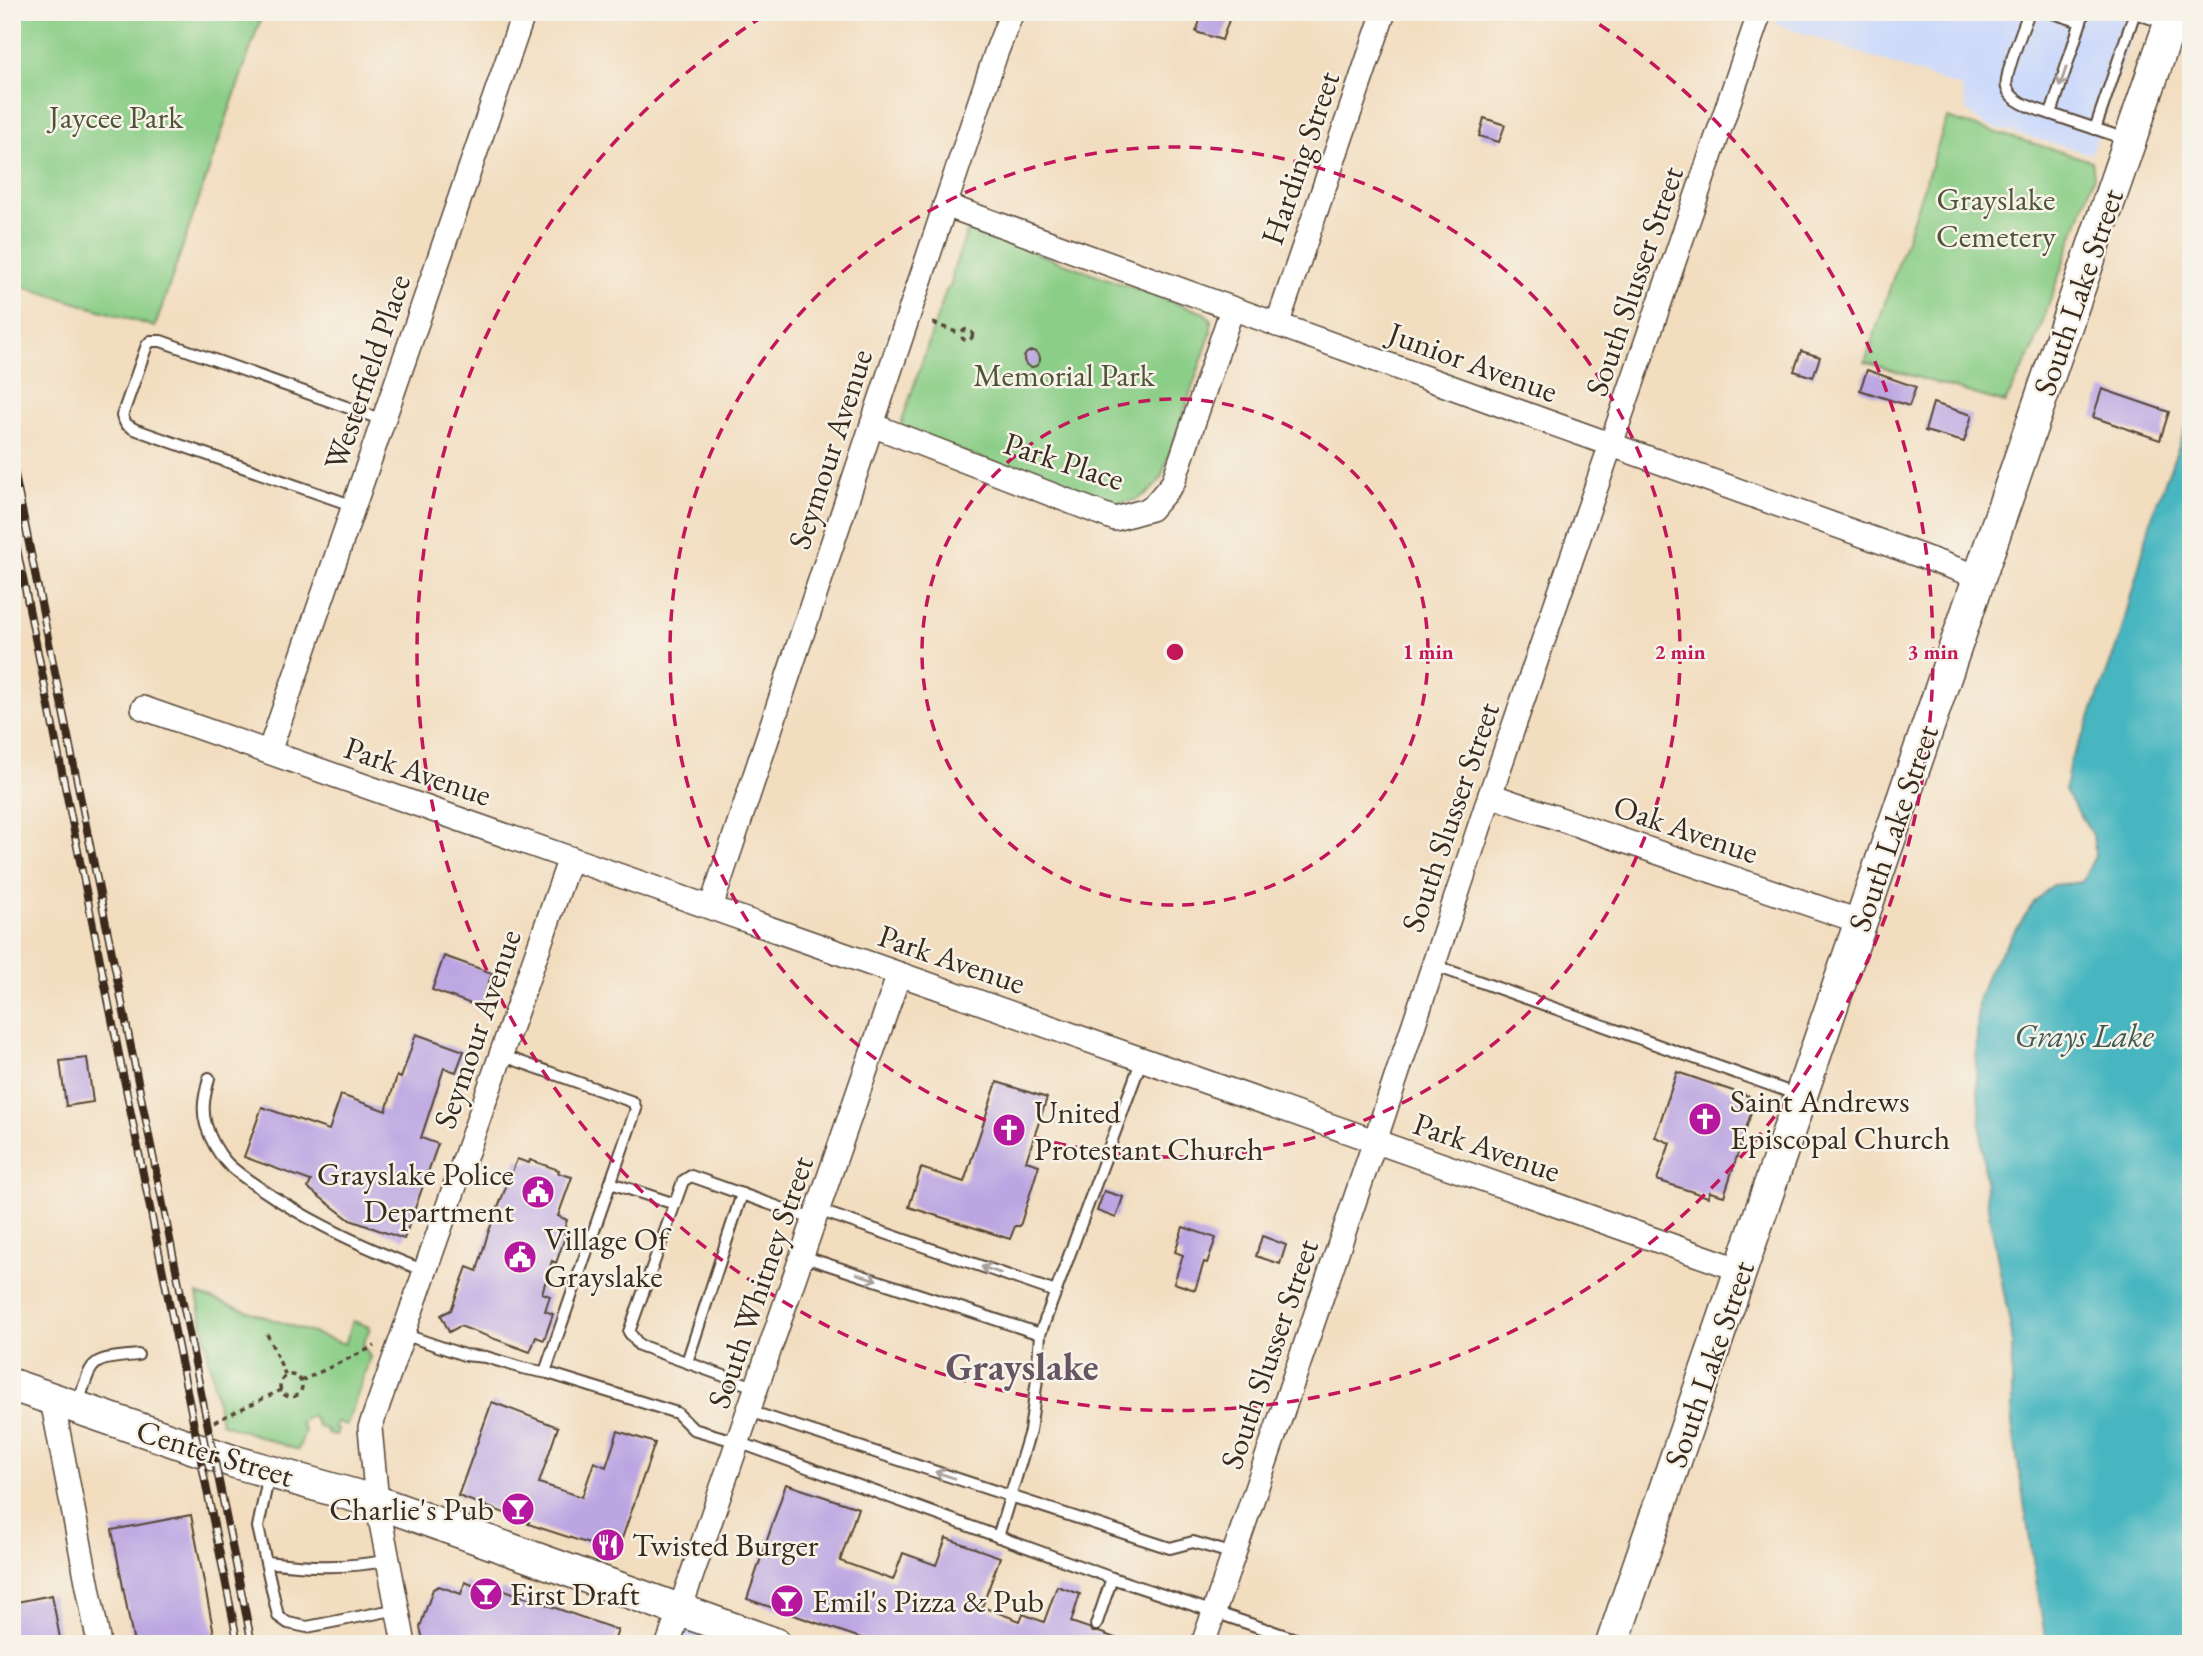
<svg xmlns="http://www.w3.org/2000/svg" width="2203" height="1656" font-family="'EB Garamond',serif">
<rect width="100%" height="100%" fill="#f7f3e8"/>
<filter id="ink" filterUnits="userSpaceOnUse"><feTurbulence type="fractalNoise" baseFrequency=".0143" numOctaves="2"/><feDisplacementMap in="SourceGraphic" scale="14" xChannelSelector="R" yChannelSelector="G"/><feConvolveMatrix kernelMatrix="1 2 1 2 8 2 1 2 1" color-interpolation-filters="sRGB"/></filter>
<filter id="wash" filterUnits="userSpaceOnUse"><feTurbulence type="fractalNoise" baseFrequency=".00686" numOctaves="4" result="noise"/><feDisplacementMap in="SourceGraphic" scale="28" xChannelSelector="R" yChannelSelector="G"/><feGaussianBlur stdDeviation="1.57" result="paint"/><feColorMatrix in="noise" values="0 0 0 0 0 0 0 0 0 0 0 0 0 0 0 0 0 1.4 0 .05"/><feComposite in="paint" operator="in"/></filter>
<g filter="url(#wash)">
<rect width="100%" height="100%" fill="#f2ddbf"/>
<!-- built -->
<g fill="#cedafa">
<path d="M 1780,12 L 2139,12 L 2091,154 L 1985,125 L 1967,112 L 1962,88 L 1776,24 Z"/>
<path d="M 687,1629 L 728,1644 L 682,1644 Z"/>
</g>
<!-- green -->
<g fill="#8bce87" stroke="#637c52" stroke-width="2">
<path d="M 12,12 L 263,12 L 155,327 L 12,283 Z"/>
<path d="M 1947,118 L 2092,161 L 2094,176 L 2033,349 L 2005,403 L 1865,362 Z"/>
<path d="M 968,229 L 1204,313 L 1211,319 L 1211,333 L 1161,478 C 1148,498 1131,506 1107,501 L 899,430 L 946,291 L 951,285 L 953,271 Z"/>
<path d="M 197,1294 L 345,1344 L 353,1321 L 370,1327 L 363,1345 L 370,1357 L 347,1425 L 336,1422 L 334,1428 L 338,1429 L 336,1435 L 327,1433 L 328,1430 L 319,1427 L 312,1415 L 300,1422 L 305,1431 L 298,1450 L 221,1423 Z"/>
</g>
<!-- water -->
<path fill="#47b6c0" stroke="#41706f" stroke-width="2" d="M 2191,414 L 2191,1644 L 2046,1644 L 2012,1424 L 2012,1335 L 1987,1202 L 1976,1068 L 1978,1001 L 1988,972 L 2035,901 L 2053,885 L 2082,882 L 2095,856 L 2093,835 L 2065,791 L 2070,760 L 2084,734 L 2120,637 L 2153,513 Z"/>
<g id="blocks">
<!-- building -->
<g fill="#bba5e2">
<path d="M 1203,12 L 1216,12 L 1230,17 L 1222,40 L 1196,32 Z"/>
<path d="M 1484,118 L 1505,125 L 1499,142 L 1479,136 Z"/>
<circle cx="1032" cy="359" r="8"/>
<path d="M 1801,351 L 1820,357 L 1813,377 L 1794,371 Z"/>
<path d="M 1867,370 L 1916,387 L 1909,406 L 1860,390 Z"/>
<path d="M 2102,389 L 2169,412 L 2160,440 L 2093,417 Z"/>
<path d="M 1933,403 L 1972,415 L 1964,442 L 1925,431 Z"/>
<path d="M 444,956 L 492,973 L 480,1007 L 432,990 Z"/>
<path d="M 416,1034 L 464,1051 L 456,1072 L 444,1068 L 421,1138 L 438,1144 L 404,1239 L 350,1220 L 308,1188 L 311,1181 L 244,1157 L 262,1107 L 329,1130 L 341,1095 L 386,1111 L 397,1076 L 401,1078 Z"/>
<path d="M 87,1058 L 93,1102 L 66,1106 L 60,1061 Z"/>
<path d="M 1677,1072 L 1748,1096 L 1755,1101 L 1724,1196 L 1710,1192 L 1708,1197 L 1657,1180 L 1670,1143 L 1655,1137 Z"/>
<path d="M 997,1082 L 1047,1098 L 1026,1161 L 1039,1165 L 1020,1226 L 1015,1226 L 1010,1239 L 909,1207 L 921,1168 L 964,1182 Z"/>
<path d="M 517,1159 L 529,1163 L 530,1160 L 559,1170 L 558,1173 L 572,1177 L 558,1216 L 567,1220 L 563,1232 L 566,1234 L 556,1263 L 552,1261 L 542,1293 L 550,1296 L 545,1311 L 553,1314 L 544,1340 L 536,1337 L 530,1352 L 460,1326 L 449,1332 L 441,1315 L 451,1310 L 467,1267 L 477,1271 L 488,1233 Z"/>
<path d="M 1104,1191 L 1123,1197 L 1116,1218 L 1097,1211 Z"/>
<path d="M 1183,1227 L 1216,1238 L 1207,1263 L 1204,1262 L 1195,1290 L 1174,1283 L 1183,1255 L 1175,1252 Z"/>
<path d="M 1262,1236 L 1286,1245 L 1280,1264 L 1256,1256 Z"/>
<path d="M 492,1402 L 558,1427 L 539,1483 L 582,1497 L 594,1462 L 606,1467 L 618,1431 L 655,1443 L 617,1553 L 528,1524 L 529,1522 L 458,1496 Z"/>
<path d="M 786,1484 L 858,1508 L 840,1561 L 893,1580 L 903,1553 L 936,1565 L 946,1538 L 1000,1557 L 982,1607 L 1020,1621 L 1023,1614 L 1044,1622 L 1057,1586 L 1080,1594 L 1071,1622 L 1089,1628 L 1093,1632 L 1099,1632 L 1126,1642 L 1125,1644 L 878,1644 L 747,1599 Z"/>
<path d="M 191,1515 L 216,1644 L 134,1644 L 112,1530 Z"/>
<path d="M 465,1582 L 477,1587 L 478,1584 L 501,1592 L 502,1589 L 618,1630 L 613,1644 L 424,1644 L 420,1627 L 433,1589 L 439,1586 L 461,1594 Z"/>
<path d="M 52,1595 L 61,1644 L 12,1644 L 12,1603 Z"/>
</g>
</g>
</g>
<g filter="url(#ink)">
<use href="#blocks" fill-opacity="0" stroke="#564536" stroke-width="2"/>
<g fill="none" stroke-linecap="round" stroke-linejoin="round">
<defs>
<g id="lane">
<path d="M 2029,12 C 2024,26 2003,77 2007,88 C 2013,104 2037,109 2051,114"/>
<path d="M 2050,12 L 2081,22"/>
<path d="M 2084,12 L 2051,114 L 2126,139"/>
<path d="M 2132,12 L 2167,24"/>
<path d="M 2095,129 L 2135,12"/>
<path d="M 354,506 L 134,429 L 126,424 L 122,416 L 147,345 L 151,341 L 161,341 L 383,420"/>
<path d="M 1433,965 L 1798,1095"/>
<path d="M 501,1055 L 633,1102 L 636,1109 L 545,1372"/>
<path d="M 209,1078 C 205,1094 201,1109 206,1125 C 210,1138 218,1153 227,1163 C 241,1177 259,1187 275,1198 C 322,1228 373,1251 425,1271"/>
<path d="M 611,1183 L 675,1204"/>
<path d="M 818,1210 L 1056,1292"/>
<path d="M 802,1256 L 1040,1334"/>
<path d="M 403,1334 L 464,1355 L 486,1357 L 522,1368 L 548,1373 L 677,1413 L 693,1429 L 738,1442 L 1112,1578 L 1310,1644"/>
<path d="M 687,1362 L 742,1194"/>
<path d="M 757,1388 L 639,1345 L 629,1332 L 683,1181 L 691,1176 L 815,1220"/>
<path d="M 77,1406 C 94,1358 87,1360 138,1355"/>
<path d="M 749,1411 L 1170,1548 L 1193,1542 L 1234,1554"/>
<path d="M 269,1474 L 258,1527 L 278,1616 L 288,1623 L 307,1627 L 398,1609"/>
<path d="M 998,1537 L 1030,1431 L 1037,1379 L 1040,1334 L 1142,1059"/>
<path d="M 266,1562 C 310,1567 344,1569 389,1560"/>
<path d="M 1096,1625 L 1112,1578"/>
<path d="M 1265,1644 L 1270,1630"/>
</g>
<g id="street">
<path d="M 945,205 L 1979,577"/>
<path d="M 1277,325 L 1384,12"/>
<path d="M 872,425 L 1115,519 L 1151,509 L 1173,483 L 1232,309"/>
<path d="M 143,708 L 1741,1270"/>
<path d="M 269,752 L 524,12"/>
<path d="M 1490,795 L 1861,922"/>
<path d="M 711,907 L 996,53 L 1012,12"/>
<path d="M 52,1400 L 99,1644"/>
<path d="M 404,1644 L 377,1502 L 370,1428 L 570,858"/>
<path d="M 668,1644 L 899,974"/>
<path d="M 1203,1644 L 1375,1141 L 1490,795 L 1760,12"/>
</g>
<g id="secondary">
<path d="M 12,1385 L 232,1461 L 377,1502 L 775,1644"/>
<path d="M 1612,1644 L 2174,12"/>
</g>
</defs>
<!-- lane casing -->
<use href="#lane" stroke="#564536" stroke-width="14"/>
<!-- street casing -->
<use href="#street" stroke="#564536" stroke-width="26"/>
<!-- secondary casing -->
<use href="#secondary" stroke="#564536" stroke-width="35"/>
<!-- path -->
<g stroke="#564536" stroke-width="3.5" stroke-dasharray="5 5" stroke-linecap="butt">
<path d="M 933,323 L 961,334"/>
<circle cx="967" cy="335" r="5.5"/>
<path d="M 267,1334 L 286,1376"/>
<circle cx="291" cy="1386" r="11"/>
<path d="M 301,1381 L 375,1346"/>
<path d="M 214,1422 L 281,1390"/>
</g>
<!-- lane -->
<use href="#lane" stroke="#fff" stroke-width="10"/>
<!-- street -->
<use href="#street" stroke="#fff" stroke-width="23"/>
<!-- secondary -->
<use href="#secondary" stroke="#fff" stroke-width="32"/>
<defs>
<g id="rail">
<path d="M 12,460 L 252,1644"/>
<path d="M 12,524 L 238,1644"/>
</g>
</defs>
<!-- rail casing -->
<use href="#rail" stroke="#3b2a1e" stroke-width="8"/>
<!-- rail -->
<use href="#rail" stroke="#f7f3e8" stroke-width="5" stroke-dasharray="16" stroke-linecap="butt"/>
</g>
<!-- one-way arrows -->
<defs><path id="oneway-shaft" d="M-6 0H5M1.5-3L5.5 0L1.5 3" fill="none" stroke-width="1.6" stroke-linecap="round" stroke-linejoin="round" transform="scale(1.75)"/></defs>
<g stroke="#a79f9a">
<use href="#oneway-shaft" transform="translate(2063 77) rotate(109)"/>
<use href="#oneway-shaft" transform="translate(991 1270) rotate(-161)"/>
<use href="#oneway-shaft" transform="translate(867 1277) rotate(18)"/>
<use href="#oneway-shaft" transform="translate(945 1475) rotate(-162)"/>
</g>
</g>
<!-- distance rings -->
<g fill="none" stroke="#c2185b" stroke-width="3.5" stroke-dasharray="12 9">
<circle cx="1175" cy="652" r="253"/>
<circle cx="1175" cy="652" r="505"/>
<path d="M1582 13A758 758 0 1 1 768 13"/>
</g>
<!-- icons -->
<defs>
<symbol id="church-disc" viewBox="-11 -11 22 22"><circle r="9.5" fill="#b5179e" stroke="#f7f3e8"/><path d="M-1.2-6h2.4v3.5h3.3v2.4h-3.3V6h-2.4V-.1h-3.3v-2.4h3.3Z" fill="#fff"/></symbol>
<symbol id="civic-disc" viewBox="-11 -11 22 22"><circle r="9.5" fill="#b5179e" stroke="#f7f3e8"/><path d="M-.6-6.5H3V-4.5H.6V-3L4-1V1h2V6H-6V1h2V-1L-.6-3ZM-1.2 2.5V6h2.4V2.5Z" fill="#fff"/></symbol>
<symbol id="bar-disc" viewBox="-11 -11 22 22"><circle r="9.5" fill="#b5179e" stroke="#f7f3e8"/><path d="M-6-5H6L.8 .8V4.5H3.5V6h-7V4.5H-.8V.8Z" fill="#fff"/></symbol>
<symbol id="restaurant-disc" viewBox="-11 -11 22 22"><circle r="9.5" fill="#b5179e" stroke="#f7f3e8"/><path d="M-5-6h1v4h1v-4h1v4h1v-4h1v5L-1.5 .5V6h-2V.5L-5-1ZM5-6V6H3V1.5H1.5Q1.5-4 5-6Z" fill="#fff"/></symbol>
</defs>
<g fill-rule="evenodd">
<use href="#church-disc" x="1686" y="1100" width="38" height="38"/>
<use href="#church-disc" x="990" y="1111" width="38" height="38"/>
<use href="#civic-disc" x="519" y="1173" width="38" height="38"/>
<use href="#civic-disc" x="501" y="1238" width="38" height="38"/>
<use href="#bar-disc" x="499" y="1490" width="38" height="38"/>
<use href="#restaurant-disc" x="589" y="1526" width="38" height="38"/>
<use href="#bar-disc" x="467" y="1575" width="38" height="38"/>
<use href="#bar-disc" x="768" y="1582" width="38" height="38"/>
</g>
<g text-anchor="middle" stroke-width="5" stroke-linejoin="round" paint-order="stroke">
<!-- park labels -->
<g font-size="32" fill="#4f5338" stroke="#f7f3e8">
<text x="116" y="128">Jaycee Park</text>
<text x="1996" y="210">Grayslake<tspan x="1996" dy="37">Cemetery</tspan></text>
<text x="1064" y="386">Memorial Park</text>
</g>
<!-- street labels -->
<g font-size="32" fill="#3b2a1e" stroke="#f7f3e8">
<text transform="translate(1300 158) rotate(-71)" y="11">Harding Street</text>
<text transform="translate(1634 281) rotate(-71)" y="11">South Slusser Street</text>
<text transform="translate(2078 292) rotate(-71)" y="11">South Lake Street</text>
<text transform="translate(1473 362) rotate(20)" y="11">Junior Avenue</text>
<text transform="translate(367 372) rotate(-71)" y="11">Westerfield Place</text>
<text transform="translate(830 449) rotate(-72)" y="11">Seymour Avenue</text>
<text transform="translate(1064 461) rotate(18)" y="11">Park Place</text>
<text transform="translate(418 771) rotate(19)" y="11">Park Avenue</text>
<text transform="translate(1450 817) rotate(-71)" y="11">South Slusser Street</text>
<text transform="translate(1893 828) rotate(-71)" y="11">South Lake Street</text>
<text transform="translate(1686 829) rotate(19)" y="11">Oak Avenue</text>
<text transform="translate(952 959) rotate(19)" y="11">Park Avenue</text>
<text transform="translate(477 1029) rotate(-71)" y="11">Seymour Avenue</text>
<text transform="translate(1487 1147) rotate(19)" y="11">Park Avenue</text>
<text transform="translate(760 1282) rotate(-71)" y="11">South Whitney Street</text>
<text transform="translate(1269 1354) rotate(-71)" y="11">South Slusser Street</text>
<text transform="translate(1709 1364) rotate(-71)" y="11">South Lake Street</text>
<text transform="translate(215 1453) rotate(17)" y="11">Center Street</text>
</g>
<!-- poi labels -->
<g font-size="32" fill="#3b2a1e" stroke="#f7f3e8" text-anchor="start">
<text x="1730" y="1112">Saint Andrews<tspan x="1730" dy="37">Episcopal Church</tspan></text>
<text x="1034" y="1123">United<tspan x="1034" dy="37">Protestant Church</tspan></text>
<text x="514" y="1185" text-anchor="end">Grayslake Police<tspan x="514" dy="37">Department</tspan></text>
<text x="544" y="1250">Village Of<tspan x="544" dy="37">Grayslake</tspan></text>
<text x="494" y="1520" text-anchor="end">Charlie's Pub</text>
<text x="632" y="1556">Twisted Burger</text>
<text x="510" y="1605">First Draft</text>
<text x="812" y="1612">Emil's Pizza &amp; Pub</text>
</g>
<!-- water labels -->
<g font-size="33" font-style="italic" fill="#3f5b57" stroke="#f7f3e8">
<text x="2084" y="1047">Grays Lake</text>
</g>
<!-- district labels -->
<g font-size="38" font-weight="bold" fill="#685563" stroke="#f7f3e8">
<text x="1022" y="1380">Grayslake</text>
</g>
</g>
<circle cx="1175" cy="652" r="10" fill="#c2185b" stroke="#f7f3e8" stroke-width="3.5"/>
<g font-size="21" text-anchor="middle" font-weight="bold" fill="#c2185b" stroke="#f7f3e8" stroke-width="5" stroke-linejoin="round" paint-order="stroke">
<text x="1428" y="659">1 min</text>
<text x="1680" y="659">2 min</text>
<text x="1933" y="659">3 min</text>
</g>
<!-- margin -->
<rect width="2203" height="1656" fill="none" stroke="#f7f3e8" stroke-width="42"/>
</svg>
